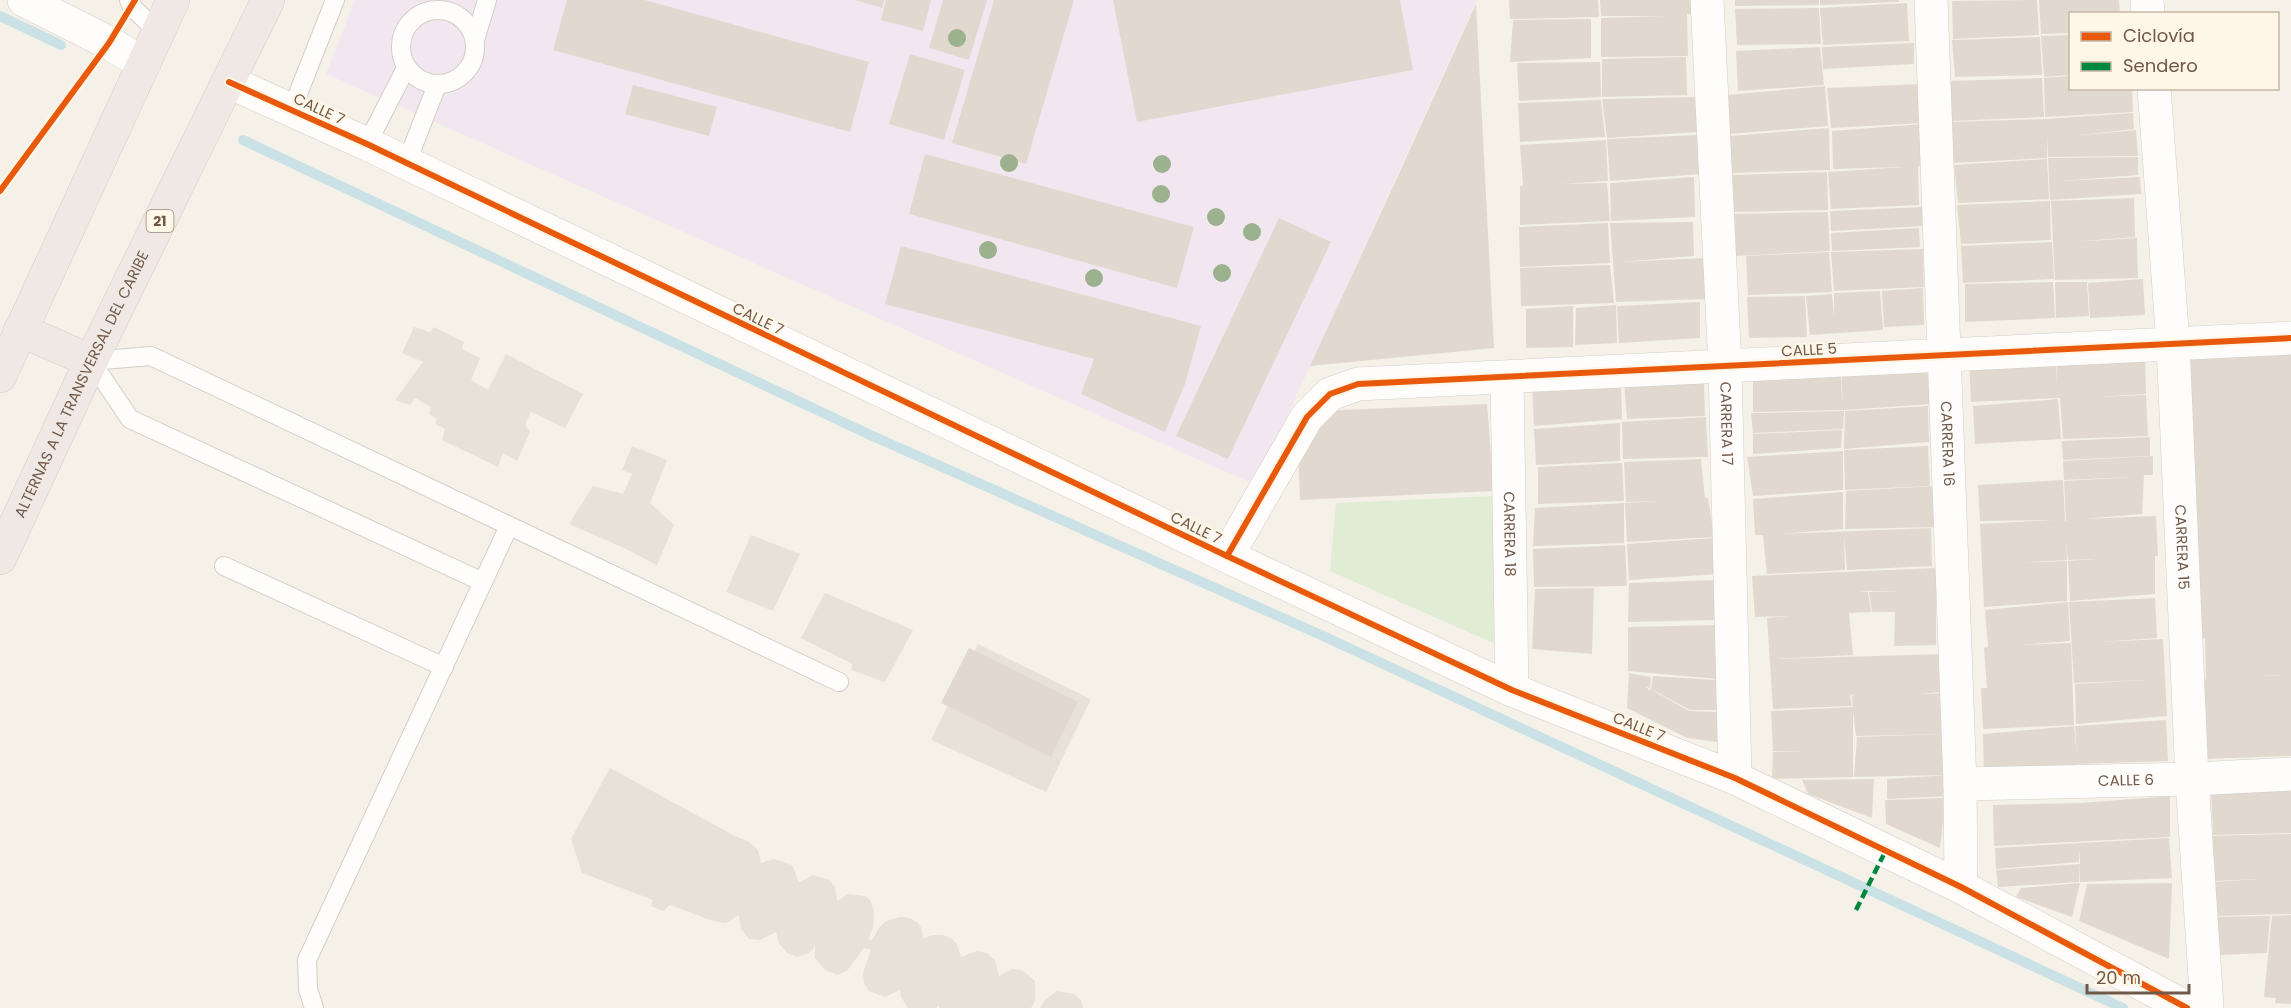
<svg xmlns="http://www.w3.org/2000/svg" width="2291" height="1008" viewBox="0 0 2291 1008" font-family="Poppins,sans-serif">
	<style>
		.industrial { fill: #e7e1d9 }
		.education { fill: #f2e7f0 }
		.green { fill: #e0ecd3 }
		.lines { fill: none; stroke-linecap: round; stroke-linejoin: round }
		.stream { stroke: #cae2e5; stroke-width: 10 }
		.building { fill: #e1d9d0 }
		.lane-casing { stroke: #d4cec6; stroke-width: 20 }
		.street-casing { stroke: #d4cec6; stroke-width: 34 }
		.secondary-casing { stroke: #d4cdc4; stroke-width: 34 }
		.highway-casing { stroke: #d4ccc5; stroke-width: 34 }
		.lane { stroke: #fefdfc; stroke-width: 18 }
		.street { stroke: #fefdfc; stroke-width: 33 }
		.secondary { stroke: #fefdfc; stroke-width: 33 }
		.highway { stroke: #f0e8e4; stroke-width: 33 }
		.quiet { stroke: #00873e; stroke-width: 4.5; stroke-dasharray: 9 4.5; stroke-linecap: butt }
		.cycleway-casing { stroke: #fef6e7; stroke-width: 10 }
		.cycleway { stroke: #e8590c; stroke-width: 6 }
		.tree { fill: #9cb18e }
		.labels { text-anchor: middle; stroke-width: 4.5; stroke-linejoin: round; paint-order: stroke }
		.shield { fill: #fef6e7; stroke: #9b8878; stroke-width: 1.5 }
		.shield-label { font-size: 14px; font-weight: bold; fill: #715949 }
		.street-label { font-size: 15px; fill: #715949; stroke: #fef6e7 }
	</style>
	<rect width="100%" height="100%" fill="#f5f1e8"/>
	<g class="industrial">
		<path d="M414,327L430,332L434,327L464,342L462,349L480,358L471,380L488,390L506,354L583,394L565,428L531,412L525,425L530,432L517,461L503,453L498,467L442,440L445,429L435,424L437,419L429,414L431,407L415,398L410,405L395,400L423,362L402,353Z"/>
		<path d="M632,446L667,460L650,503L674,525L657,565L624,548L569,524L593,486L623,494L632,474L622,470Z"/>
		<path d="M751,535L800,554L773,611L726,592Z"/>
		<path d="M825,593L913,630L885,682L851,670L853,664L801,638Z"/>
		<path d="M978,644L1091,699L1046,792L931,740Z"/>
		<path d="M610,768L735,836L749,842L758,850L761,863L774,859L792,865L799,882L813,875L829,880L835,887L837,901L848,894L865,896L870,900L874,911L873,928L868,939L872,940L879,928L886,921L900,917L910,918L918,923L922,929L923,939L932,935H943L951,938L957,944L961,957L977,951L987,953L995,960L999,976L1012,969L1022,970L1035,981V1001L1031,1008H939V1005L935,1008H908L901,997L900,990L885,997L869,991L864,983L863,973L871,950L864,948L847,971L837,975L825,970L815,958V946L809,953L797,957L787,953L779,943L776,932L760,940L749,939L741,929L739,915L726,923L713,921L670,905L663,911L651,906L653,900L582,873L571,839Z"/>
		<path d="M1057,991L1074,994L1082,1001L1083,1008H1040L1044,1001Z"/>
	</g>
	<path class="education" d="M355,0H1477L1256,485L326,74Z"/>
	<path class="green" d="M1495,496L1500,646L1330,571L1336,503Z"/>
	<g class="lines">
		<g class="stream">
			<path d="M0,16L61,45"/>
			<path d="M243,140L868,434L1321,635L2123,1008"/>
		</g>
	</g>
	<g class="building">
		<path d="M567,0H645L869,62L850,132L553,50Z"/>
		<path d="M855,0H884L882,8Z"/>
		<path d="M886,0H931L923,31L881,20Z"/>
		<path d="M943,0H987L969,60L929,48Z"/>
		<path d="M994,0H1074L1026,164L952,143Z"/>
		<path d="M1113,0H1400L1413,70L1137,122Z"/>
		<path d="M1509,0H1598L1599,17L1510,19Z"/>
		<path d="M1600,0H1697L1698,14H1687L1688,56L1601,57V18L1666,16H1601Z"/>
		<path d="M1735,0H1819V5L1735,6Z"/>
		<path d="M1820,0H1899V2L1820,5Z"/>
		<path d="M2037,0L2039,35L1953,39L1952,1Z"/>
		<path d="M2039,0H2119L2120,14H2070V33L2041,34Z"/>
		<path d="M1907,3L1909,41L1823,45L1820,8Z"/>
		<path d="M1476,4L1494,348L1310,366L1402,167Z"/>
		<path d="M1819,8L1821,44L1737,45L1735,9Z"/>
		<path d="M1591,19V58L1510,62L1513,20Z"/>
		<path d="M2070,35V75L2044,77L2041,36Z"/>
		<path d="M2040,37L2042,75L1955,77L1952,40Z"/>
		<path d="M1914,43V64L1823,69L1822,47Z"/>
		<path d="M1820,47L1824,85L1738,91L1736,51Z"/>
		<path d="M910,54L965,70L944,140L889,124Z"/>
		<path d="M1686,57L1687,95L1602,97V59Z"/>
		<path d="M1600,62L1601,97L1519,101L1517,63Z"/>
		<path d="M2070,76V88H2132L2133,112L2045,117L2044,78Z"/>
		<path d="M2042,78L2044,117L1952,121L1950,81Z"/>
		<path d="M1920,84L1923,123L1831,128L1827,88Z"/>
		<path d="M633,85L717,107L709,136L625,114Z"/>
		<path d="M1825,86L1828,126L1730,134L1727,95Z"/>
		<path d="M1695,97L1698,132L1607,138L1602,99Z"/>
		<path d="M1601,100L1605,137L1520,142L1518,103Z"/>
		<path d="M2133,113L2134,129L2073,136L2136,130L2138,156L2048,157L2047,137V158L1953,163L1950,122L2045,119Z"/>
		<path d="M1923,124V166H1918L1919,205L1831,209L1828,172L1904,167L1833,169L1832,131Z"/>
		<path d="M1829,128L1830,170L1731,173L1729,136Z"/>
		<path d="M1698,135L1701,174L1610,181L1607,139Z"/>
		<path d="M1606,140L1608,181L1562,184L1607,183L1610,221L1520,225V186H1523L1520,145Z"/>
		<path d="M925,154L1194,227L1177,288L909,214Z"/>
		<path d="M2138,157V175L2059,181L2140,177L2141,194L2050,200L2048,158Z"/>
		<path d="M2047,159L2049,199L1958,203L1954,165Z"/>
		<path d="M1827,172L1828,210L1734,212L1731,175Z"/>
		<path d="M1694,177L1695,217L1611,221L1610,183Z"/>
		<path d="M2134,198L2135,237L2072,242L2137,238L2138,278L2055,280L2051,201Z"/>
		<path d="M2050,201L2051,240L1961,244L1957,205Z"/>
		<path d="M1924,207V226L1831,231L1830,211Z"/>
		<path d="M1828,212L1830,251L1736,256L1733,214Z"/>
		<path d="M1279,218L1331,242L1228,459L1176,436Z"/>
		<path d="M1693,222L1694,256L1619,262L1705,258L1707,299L1616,302L1610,223Z"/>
		<path d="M1608,223L1610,263L1520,267L1519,227Z"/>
		<path d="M1919,228L1920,247L1832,251L1831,233Z"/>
		<path d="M2052,242L2054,279L1963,283L1961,246Z"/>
		<path d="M901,246L1201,326L1185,384L1165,432L1081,394L1094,359L885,304Z"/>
		<path d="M1923,249L1924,287L1834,291L1831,252Z"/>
		<path d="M1829,252L1832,292L1748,295L1746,256Z"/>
		<path d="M1610,265L1614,303L1521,306L1520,268Z"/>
		<path d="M2143,279L2145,315L2090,318L2088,283Z"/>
		<path d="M2053,282L2055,318L1965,322V284Z"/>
		<path d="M2055,282H2087L2089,316L2056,318Z"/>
		<path d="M1923,288L1924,325L1884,327L1882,291Z"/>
		<path d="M1880,291L1883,330L1810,335L1806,296L1832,294L1834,317V293Z"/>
		<path d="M1805,296L1807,337L1749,338L1747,297Z"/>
		<path d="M1700,302V338L1619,343L1617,306Z"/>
		<path d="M1616,305L1617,343L1575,345L1576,308Z"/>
		<path d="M1573,306V347L1526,348V309Z"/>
		<path d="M2291,347V675L2260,676L2291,675V756L2205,759L2201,680L2206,679L2205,638L2202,639L2190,432H2194L2189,356Z"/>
		<path d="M2145,354L2146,394L2093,397L2146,395L2148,436L2063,439L2060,398L1971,402L1969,361L2056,359L2057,384V359Z"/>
		<path d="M1932,366L1934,404L1844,410L1753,412V374L1840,370L1843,406L1841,370Z"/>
		<path d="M1621,380L1622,419L1534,426L1532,385Z"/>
		<path d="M1704,380L1705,416L1627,419L1624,381Z"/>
		<path d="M2058,399L2061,439L1975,444L1973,406Z"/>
		<path d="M1487,404L1494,491L1300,500L1298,451L1319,411Z"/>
		<path d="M1928,406L1929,442L1844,449L1845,411Z"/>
		<path d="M1844,411L1843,429L1753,433L1751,413Z"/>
		<path d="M1706,417L1708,457L1623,459L1622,422Z"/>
		<path d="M1620,423V461L1536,465L1534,429Z"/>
		<path d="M1842,430L1841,448L1753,454V434Z"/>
		<path d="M2150,437V456L2063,460L2062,441Z"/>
		<path d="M1928,446L1930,486L1845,490L1844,450Z"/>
		<path d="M1843,451V490L1753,496L1747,457Z"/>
		<path d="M2153,456V475H2144L2142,514L2082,519L2156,516L2158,556H2155V594L2070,601L2068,561L2098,559L2068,560L2066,539L2067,560L2016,563L2067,561V601L1984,607L1980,524L2055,520L1980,521L1978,485L2063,480L2065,521H2066L2064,481L2134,477L2064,480L2063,461Z"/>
		<path d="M1701,459L1705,498H1708L1714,537L1627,542L1625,503L1657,501L1626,502L1624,462Z"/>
		<path d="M1622,463L1624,501L1538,504V467Z"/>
		<path d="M1937,486L1939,527L1845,529L1846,491Z"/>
		<path d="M1843,492V529L1778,534L1931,528L1932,566L1847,570L1844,534L1845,570L1767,574L1763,535H1755L1753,499Z"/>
		<path d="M1624,503V543L1533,546L1535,508Z"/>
		<path d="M1714,538L1718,574L1629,580L1627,544Z"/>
		<path d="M1625,545L1627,586L1534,587L1533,549Z"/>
		<path d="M1936,568V645L1894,646L1895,612H1872L1869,592L1900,591H1860L1868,592L1871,612L1849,613L1853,655L1775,659L1941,654V692L1919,694L1945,693L1947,775L1854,777L1857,737L1942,734L1856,736L1853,711V777L1772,779L1773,752L1805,751H1773L1771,711L1853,707L1852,696L1854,694L1850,695L1852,706L1773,709L1767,618L1790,616L1755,617L1752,576Z"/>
		<path d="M1714,580V620L1628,622L1629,583Z"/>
		<path d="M1594,588L1592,654L1532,649L1535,589Z"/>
		<path d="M2155,598L2157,638L2100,642L2163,639L2167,716L2076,724L2075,684L2146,680L2074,683L2069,602Z"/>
		<path d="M2068,602L2070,641L2020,645L2071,643L2074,725L1983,729L1981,688H1987L1984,648L1988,647L1985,610Z"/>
		<path d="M1718,625L1717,679L1628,671V627Z"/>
		<path d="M969,648L1078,702L1051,757L941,703Z"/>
		<path d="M1629,673L1651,677L1650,688L1646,687L1650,691V689L1689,711L1717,712V742L1687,738L1627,708Z"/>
		<path d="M1653,676L1716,680L1717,710H1690L1651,689Z"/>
		<path d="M2166,720L2168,761L2078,764L1984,777L1983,734L2074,726L2077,755L2075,726Z"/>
		<path d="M1949,775L1950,796L1887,799V779Z"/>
		<path d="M1874,779L1872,818L1808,794L1802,780Z"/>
		<path d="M2291,787V833L2213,835L2211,790Z"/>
		<path d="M2170,796V837L1994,846L1993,805L2081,803Z"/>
		<path d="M1946,798L1940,848L1886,824L1885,800Z"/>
		<path d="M2291,834V914L2215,916L2213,882L2260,879L2213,881L2205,836Z"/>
		<path d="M2169,838L2172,878L2080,882V849L2079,862L1996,869L1995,848Z"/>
		<path d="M2080,864L2079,882L1998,887L1996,870Z"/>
		<path d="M2080,883L2072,917L2016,897L2021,888Z"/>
		<path d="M2172,883L2169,959L2079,921L2087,884Z"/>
		<path d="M2291,915V1004L2275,1003L2276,998L2264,997L2272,916Z"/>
		<path d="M2270,916L2267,953L2217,955L2214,917Z"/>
	</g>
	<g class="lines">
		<defs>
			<g id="lane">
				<path d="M129,0L132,7L158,32"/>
				<circle cx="438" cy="47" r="37"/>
				<path d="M475,40L487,0"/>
				<path d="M292,109L335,0"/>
				<path d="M367,144L406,68"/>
				<path d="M406,164L437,85"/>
				<path d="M224,566L444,667"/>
				<path d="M483,582L130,419L91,361L151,356L839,682"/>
				<path d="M314,1008L308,989L307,960L509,526"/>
			</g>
			<g id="street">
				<path d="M24,0L109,43L144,64"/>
				<path id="s1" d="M1707,0L1725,367L1735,778"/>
				<path id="s2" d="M1931,0L1960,784L1961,887"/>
				<path d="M2147,0L2148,14"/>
				<path id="s3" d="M2154,88L2173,343L2192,779L2207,1008"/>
				<path id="s4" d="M1507,378L1512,690"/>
				<path d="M1227,556L1307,417L1330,394L1358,384L2291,338"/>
				<path id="s5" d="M1960,784L2192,779L2291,774"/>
			</g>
			<path id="secondary" d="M229,82L367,144L1227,556L1512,690L1735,778L1961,887L2187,1008"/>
			<g id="highway">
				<path d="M20,330L91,361"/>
				<path d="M0,376L173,0"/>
				<path id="s6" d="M0,558L91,361L268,0"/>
			</g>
		</defs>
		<use href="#lane" class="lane-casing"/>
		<use href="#street" class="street-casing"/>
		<use href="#secondary" class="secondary-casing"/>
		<use href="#highway" class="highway-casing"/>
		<use href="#lane" class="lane"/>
		<use href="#street" class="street"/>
		<use href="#secondary" class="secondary"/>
		<use href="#highway" class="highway"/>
		<path class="quiet" d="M1856,910L1886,850"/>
		<defs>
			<g id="cycleway">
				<path d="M229,82L367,144L1227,556L1512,690L1735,778L1961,887L2187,1008"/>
				<path d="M0,191L109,43L135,0"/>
				<path d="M1227,556L1307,417L1330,394L1358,384L2291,338"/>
			</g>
		</defs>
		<use href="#cycleway" class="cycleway-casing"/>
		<use href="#cycleway" class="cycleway"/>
	</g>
	<g class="tree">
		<circle cx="957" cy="38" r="9"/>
		<circle cx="1009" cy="163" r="9"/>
		<circle cx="1162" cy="164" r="9"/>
		<circle cx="1161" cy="194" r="9"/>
		<circle cx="1216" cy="217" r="9"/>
		<circle cx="1252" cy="232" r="9"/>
		<circle cx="988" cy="250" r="9"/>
		<circle cx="1222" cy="273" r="9"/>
		<circle cx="1094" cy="278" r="9"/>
	</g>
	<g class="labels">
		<rect class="shield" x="146.5" y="210" width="27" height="22" rx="4.5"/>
		<g class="shield-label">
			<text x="160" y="226">21</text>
		</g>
		<g class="street-label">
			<text transform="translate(319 109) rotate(25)" y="5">CALLE 7</text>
			<text transform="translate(758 319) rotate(26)" y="5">CALLE 7</text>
			<text transform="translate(1809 350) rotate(-3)" y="5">CALLE 5</text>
			<text dy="5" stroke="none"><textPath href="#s6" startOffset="192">ALTERNAS A LA TRANSVERSAL DEL CARIBE</textPath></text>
			<text dy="5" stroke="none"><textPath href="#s1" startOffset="424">CARRERA 17</textPath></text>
			<text dy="5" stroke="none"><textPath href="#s2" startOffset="444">CARRERA 16</textPath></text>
			<text transform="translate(1196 528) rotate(26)" y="5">CALLE 7</text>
			<text dy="5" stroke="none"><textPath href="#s4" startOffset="156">CARRERA 18</textPath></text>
			<text dy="5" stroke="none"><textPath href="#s3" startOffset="460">CARRERA 15</textPath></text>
			<text transform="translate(1639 727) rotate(22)" y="5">CALLE 7</text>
			<text dy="5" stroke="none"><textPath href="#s5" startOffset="166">CALLE 6</textPath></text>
		</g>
	</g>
	<rect x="2069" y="12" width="210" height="78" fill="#fef6e7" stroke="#c6b7a8" stroke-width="1.5"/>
	<rect x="2081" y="32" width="30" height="9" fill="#e8590c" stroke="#c6b7a8" stroke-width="1.5"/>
	<text x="2123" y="42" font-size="18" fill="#715949">Ciclovía</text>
	<rect x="2081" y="62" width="30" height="9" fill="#00873e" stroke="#c6b7a8" stroke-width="1.5"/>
	<text x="2123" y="72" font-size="18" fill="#715949">Sendero</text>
	<path d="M2087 984v9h102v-9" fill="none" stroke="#715949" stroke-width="3"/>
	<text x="2096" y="984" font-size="18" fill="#715949" stroke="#fef6e7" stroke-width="4.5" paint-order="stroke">20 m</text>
</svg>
